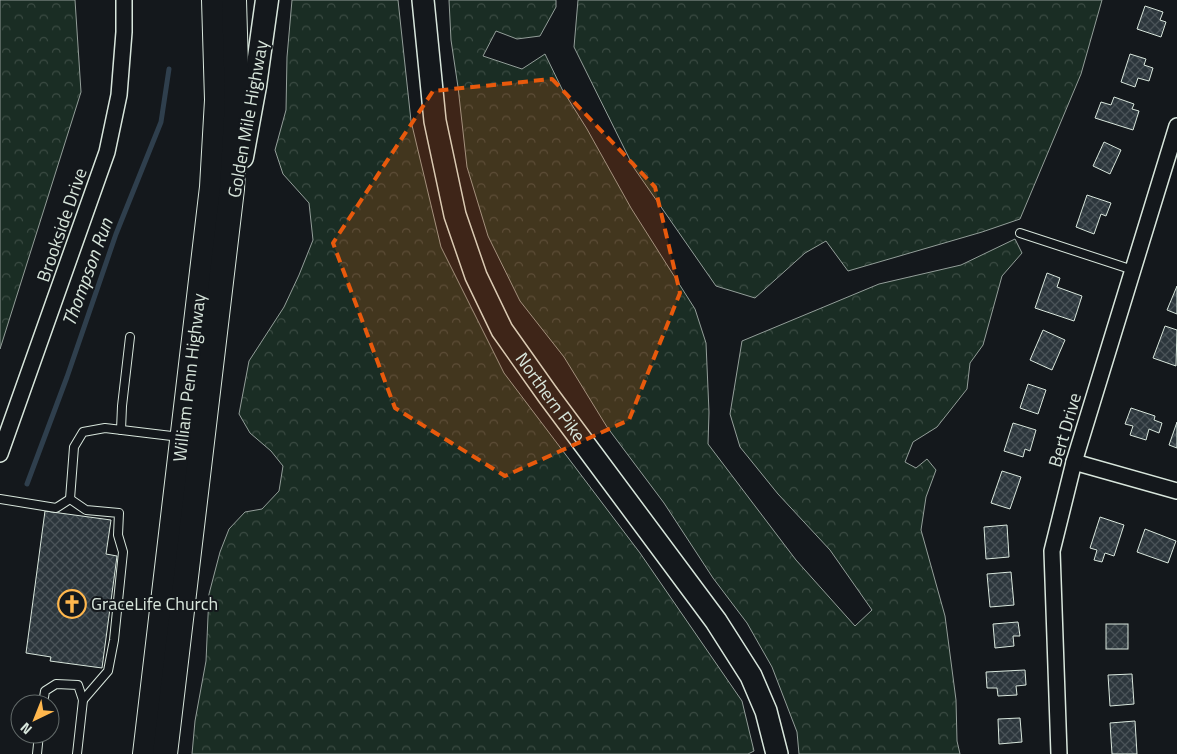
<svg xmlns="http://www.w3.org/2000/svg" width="1177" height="754" viewBox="0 0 1177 754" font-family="'Titillium Web',sans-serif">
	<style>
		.forest { fill: url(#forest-crowns); stroke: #939e99 }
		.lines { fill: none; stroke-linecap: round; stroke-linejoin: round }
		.stream { stroke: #2f3f4d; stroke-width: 5 }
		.building { fill: url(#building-cross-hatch); stroke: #d8e6dc }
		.service-casing { stroke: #d8e6dc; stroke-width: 10 }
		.minor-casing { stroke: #d8e6dc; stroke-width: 18 }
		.secondary-casing { stroke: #d8e6dc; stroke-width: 24 }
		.primary-casing { stroke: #d8e6dc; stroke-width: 25 }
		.trunk-casing { stroke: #d8e6dc; stroke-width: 26 }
		.service { stroke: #14181c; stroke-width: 8 }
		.minor { stroke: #14181c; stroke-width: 15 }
		.secondary { stroke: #14181c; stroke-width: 21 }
		.primary { stroke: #14181c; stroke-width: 22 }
		.trunk { stroke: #14181c; stroke-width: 24 }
		.marked { fill: #e8590c; fill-opacity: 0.2; stroke: #e8590c; stroke-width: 4; stroke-dasharray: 10 6; stroke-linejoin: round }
		.labels { text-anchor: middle; stroke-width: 4; stroke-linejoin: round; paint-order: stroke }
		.street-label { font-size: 18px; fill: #d8e6dc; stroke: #14181c }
		.poi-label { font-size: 18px; fill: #d8e6dc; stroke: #14181c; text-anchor: start }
		.water-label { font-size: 19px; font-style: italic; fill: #d8e6dc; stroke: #14181c }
	</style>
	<defs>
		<pattern id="forest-crowns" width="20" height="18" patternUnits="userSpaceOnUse" patternTransform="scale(1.25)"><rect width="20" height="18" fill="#1a2d24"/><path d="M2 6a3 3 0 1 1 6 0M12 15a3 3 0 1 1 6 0" fill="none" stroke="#3b4b43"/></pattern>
		<pattern id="building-cross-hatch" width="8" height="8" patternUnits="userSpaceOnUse" patternTransform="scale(1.25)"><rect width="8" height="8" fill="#2c363c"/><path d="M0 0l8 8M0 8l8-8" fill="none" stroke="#4a5358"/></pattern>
	</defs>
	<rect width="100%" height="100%" fill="#14181c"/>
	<g class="forest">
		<path d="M0,0H75L81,92L0,349Z"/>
		<path d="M292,0H398L411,121L441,247L504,373L640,553L742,701L754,751L748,754H192L195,721L206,661L209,594L220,552L229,529L245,512L262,509L279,491L283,466L271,451L250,433L239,414L249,361L284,307L299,275L313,240L309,203L283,174L275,150L286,110L287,57Z"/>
		<path d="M449,0H556V7L540,36L517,39L496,31L483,56L522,69L545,54L562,89L587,129L631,208L695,309L706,343L709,412L708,444L796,560L855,626L872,610L830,550L778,494L740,447L730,414L742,341L879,284L961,265L1015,239L1022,253L1002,276L983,345L970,363L967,389L937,427L913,442L905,462L916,468L927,459L936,470L926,497L921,530L945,616L956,700L957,741L960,754H799L797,732L772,667L747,623L713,578L664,503L607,427L564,357L520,301L488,236L467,167L458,87L451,40Z"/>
		<path d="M578,0H1102L1081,74L1020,219L982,232L848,271L826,241L805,253L755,298L716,286L634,168L574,47Z"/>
	</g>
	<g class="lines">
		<path class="stream" d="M27,484L67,377L116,234L161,122L169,69"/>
	</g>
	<g class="building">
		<path d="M1145,6L1163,12L1160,20L1166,22L1161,37L1137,29Z"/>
		<path d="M1130,54L1146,59L1144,65L1153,68L1149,81L1138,78L1135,87L1121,82Z"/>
		<path d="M1114,97L1134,104L1132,109L1139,111L1133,130L1095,118L1101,102L1111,105Z"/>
		<path d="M1104,142L1121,150L1110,174L1093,166Z"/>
		<path d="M1087,195L1111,203L1106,216L1101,214L1094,234L1076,227Z"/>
		<path d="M1047,273L1060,278L1057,287L1082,296L1074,321L1035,308Z"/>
		<path d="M1177,286V314L1167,310Z"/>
		<path d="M1165,326L1177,330L1176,366L1153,358Z"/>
		<path d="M1043,330L1065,340L1052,370L1030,360Z"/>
		<path d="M1028,384L1046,390L1038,414L1020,408Z"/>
		<path d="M1131,408L1155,416L1154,420L1162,423L1159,433L1149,429L1146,440L1130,435L1133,426L1125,424Z"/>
		<path d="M1177,422V448L1169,445Z"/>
		<path d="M1013,423L1036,430L1030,451L1025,449L1023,457L1004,451Z"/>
		<path d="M1002,471L1021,477L1010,509L991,503Z"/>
		<path d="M45,511L111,520L106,554L117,556L102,668L50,661L51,657L26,653Z"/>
		<path d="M1100,517L1124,525L1114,556L1105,553L1102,562L1094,560L1097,550L1090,548Z"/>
		<path d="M1007,525L1009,557L986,559L984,527Z"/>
		<path d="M1145,529L1176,541L1168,563L1137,552Z"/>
		<path d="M1011,572L1014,605L990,607L987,574Z"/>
		<path d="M1018,622L1020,636H1013L1014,646L995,648L993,624Z"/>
		<rect x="1106" y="624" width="22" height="25"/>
		<path d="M1025,670L1026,685L1016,686L1017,695L998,696L997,688H987L986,672Z"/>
		<path d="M1132,674L1134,704L1110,706L1108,675Z"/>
		<path d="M1020,718L1022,742L999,744L998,719Z"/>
		<path d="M1135,721L1137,754H1112L1110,723Z"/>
	</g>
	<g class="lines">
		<defs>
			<g id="service">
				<path d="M1020,233L1133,270"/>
				<path d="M121,430L122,406L130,337"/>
				<path d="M0,499L56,508L70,499"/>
				<path d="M70,499L86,510L119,513L118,535L123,552L114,640L108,671L83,700"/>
				<path d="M70,499L74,447L83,432L105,428L180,437"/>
				<path d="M43,704L45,691L56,684L78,685L83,700L77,754"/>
				<path d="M37,754L39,734"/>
			</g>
			<g id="minor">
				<path d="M0,454L107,152L119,95L124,32V0"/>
				<path d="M1074,462L1177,491"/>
				<path d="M1059,754L1052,551L1074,462L1177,126"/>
			</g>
			<g id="secondary">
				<path id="s1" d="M423,0L435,121L455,215L476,276L502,330L548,395L716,621L751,676L766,711L777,754"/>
			</g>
			<path id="primary" d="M242,157L255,86L267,0"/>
			<g id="trunk">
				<path id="s2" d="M145,754L212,187L217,100L214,0"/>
				<path d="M165,754L232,189L237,100L234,0"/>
			</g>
		</defs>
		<use href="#service" class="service-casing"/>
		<use href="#minor" class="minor-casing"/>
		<use href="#secondary" class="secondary-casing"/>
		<use href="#primary" class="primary-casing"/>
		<use href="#trunk" class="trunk-casing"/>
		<use href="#service" class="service"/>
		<use href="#minor" class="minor"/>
		<use href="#secondary" class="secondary"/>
		<use href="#primary" class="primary"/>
		<use href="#trunk" class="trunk"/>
	</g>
	<path class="marked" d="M552,79L655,187L680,293L629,420L505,476L395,408L333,243L433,91Z"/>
	<defs>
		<symbol id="church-ring" viewBox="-11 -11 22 22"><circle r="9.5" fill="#14181c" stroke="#ffb74d" stroke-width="1.5"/><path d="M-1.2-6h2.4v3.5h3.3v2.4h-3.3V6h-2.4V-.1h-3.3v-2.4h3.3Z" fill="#ffb74d"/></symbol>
	</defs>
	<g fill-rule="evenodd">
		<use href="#church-ring" x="56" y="588" width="32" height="32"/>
	</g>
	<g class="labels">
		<g class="street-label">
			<text transform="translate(248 119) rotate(-80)" y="6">Golden Mile Highway</text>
			<text transform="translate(62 225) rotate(-71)" y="6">Brookside Drive</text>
			<text dy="6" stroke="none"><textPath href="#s2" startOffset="379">William Penn Highway</textPath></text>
			<text dy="6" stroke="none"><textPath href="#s1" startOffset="425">Northern Pike</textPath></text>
			<text transform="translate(1065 430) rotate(-74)" y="6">Bert Drive</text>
		</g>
		<g class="poi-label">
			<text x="91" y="610">GraceLife Church</text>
		</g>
		<g class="water-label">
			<text transform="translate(87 272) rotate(-70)" y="7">Thompson Run</text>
		</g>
	</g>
	<g transform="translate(35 719) rotate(223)"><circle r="24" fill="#14181c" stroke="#626a69"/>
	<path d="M0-4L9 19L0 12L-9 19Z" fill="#ffb74d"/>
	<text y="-8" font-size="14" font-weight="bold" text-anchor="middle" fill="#d8e6dc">N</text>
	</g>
</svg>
